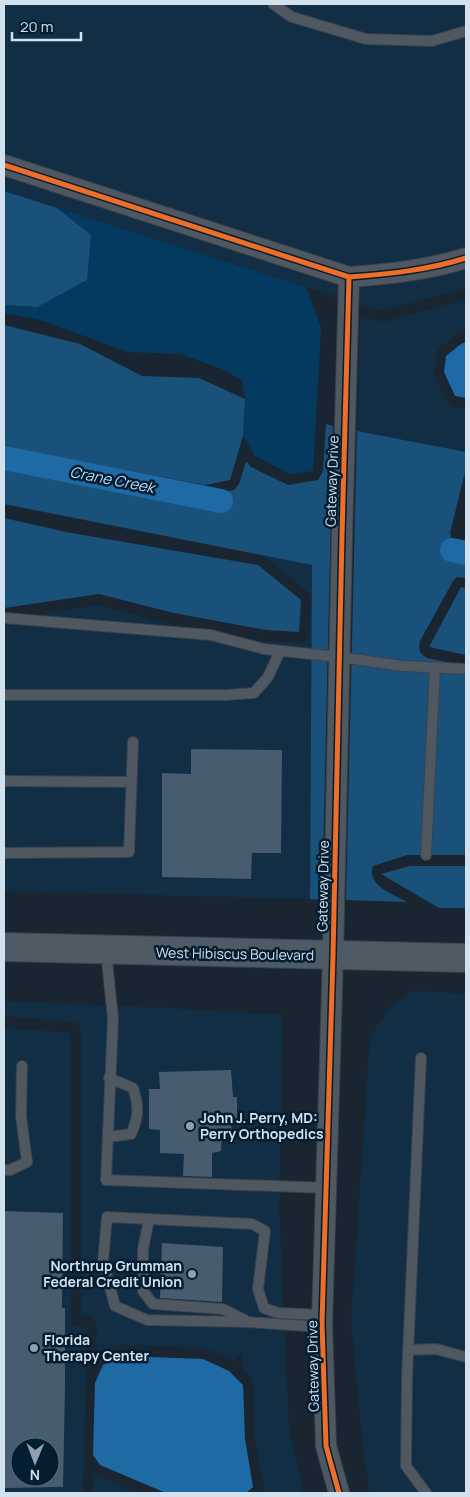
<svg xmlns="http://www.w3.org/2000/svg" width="470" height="1497" viewBox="0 0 470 1497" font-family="Manrope,sans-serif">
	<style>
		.built { fill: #112e45; fill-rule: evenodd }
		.green { fill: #043a5f }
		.forest { fill: #1a517b }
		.water { fill: #1d6aa4 }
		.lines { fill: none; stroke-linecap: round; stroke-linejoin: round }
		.canal { stroke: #1d6aa4; stroke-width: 24 }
		.building { fill: #475c6e; fill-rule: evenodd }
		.lane-casing { stroke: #38424b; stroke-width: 12 }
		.street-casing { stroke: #38424b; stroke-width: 22 }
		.secondary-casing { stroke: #38424b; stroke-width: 30 }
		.lane { stroke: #4f5760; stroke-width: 10 }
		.street { stroke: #4f5760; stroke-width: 20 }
		.secondary { stroke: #4f5b64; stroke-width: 28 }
		.cycleway-casing { stroke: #051d30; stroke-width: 8 }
		.cycleway { stroke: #ee6e29; stroke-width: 5 }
		.poi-dot { fill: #91a0ac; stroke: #051d30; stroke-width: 2 }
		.labels { text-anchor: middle; stroke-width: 5; stroke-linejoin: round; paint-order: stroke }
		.street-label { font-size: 14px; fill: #d2e1ee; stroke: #051d30 }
		.poi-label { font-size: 14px; font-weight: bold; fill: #d2e1ee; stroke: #051d30; text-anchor: start }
		.water-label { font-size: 15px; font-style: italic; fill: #b6dbfd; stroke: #051d30 }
	</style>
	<rect width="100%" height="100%" fill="#192631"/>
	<g class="built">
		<path d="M4,4H466V288L382,311L4,191Z"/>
		<path d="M466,299V330L459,332L438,349L434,374L448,404L453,407L466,409V452L357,431L360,316L384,322Z"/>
		<path d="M262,555L312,565L310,899L4,891V620L98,605L172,625L265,641L302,643L307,639L309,633L311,600L309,593Z"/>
		<path d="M413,991L466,994V1493H370L364,1457L351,1323L370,1037L392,1005Z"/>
		<path d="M4,1001L167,1008L283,1015L279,1209L289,1427L303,1493H262L264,1489L255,1438L253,1384L250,1376L243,1370L242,1352L235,1361L204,1348L123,1345L96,1356L97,1328L96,1322L91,1317L81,1315V1032L79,1026L74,1022L4,1016Z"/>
		<path d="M4,1028L71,1033V1325L87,1328L83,1493H4ZM20,1447H50V1477H20Z"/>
		<path d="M93,1473L110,1481L137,1493H93Z"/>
	</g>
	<path class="green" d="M57,208L306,287L321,328L313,471L290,474L255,456L243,436L245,399L242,380L222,369L180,354L128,352L40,320L4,313V305L37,307L91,235Z"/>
	<g class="forest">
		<path d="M4,191L57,208L91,235L87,280L37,307L4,305Z"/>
		<path d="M4,325L80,344L142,376L199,378L245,399L243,436L230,480L205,485L4,447Z"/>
		<path d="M326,424L333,426L322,900L310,899L312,565L4,504V459L204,496L234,490L239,484L246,461L251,467L288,485L318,480L323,471Z"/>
		<path d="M357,431L466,452V468L450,533L453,544L459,547L466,549V578L457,577L453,581L420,641C418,649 419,653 427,658L466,666V855H407L373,866C366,885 393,894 407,902L346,900Z"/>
		<path d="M4,518L66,532L258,565L301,600L299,632L266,630L174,613L99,594L4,608Z"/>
		<path d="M461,587L466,588V655L429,647Z"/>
		<path d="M410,866H466V908H439L381,874Z"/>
	</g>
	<g class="water">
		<path d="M466,342V398L455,396L444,372L446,356L461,344Z"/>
		<path d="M123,1356L203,1359L229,1371L243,1385L245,1439L253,1487L246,1493H166L100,1465L93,1455L95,1383L103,1365Z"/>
	</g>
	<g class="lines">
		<g class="canal">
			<path d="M4,458L221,501"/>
			<path d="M452,550L466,553"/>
		</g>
	</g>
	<g class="building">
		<path d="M191,749L282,750L281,853H252L251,879L162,877V773L191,774Z"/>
		<path d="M231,1070L233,1097H237V1123H231L232,1133L222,1134L221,1151L212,1153V1177L183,1176L184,1154L160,1153V1130L149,1129V1089H160L159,1072Z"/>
		<path d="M4,1211L63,1213L62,1308H65V1387L63,1487L4,1488ZM20,1447H50V1477H20Z"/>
		<path d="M162,1243L223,1247L222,1302L160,1298Z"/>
	</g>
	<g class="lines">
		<defs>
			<g id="lane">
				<path d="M273,4L292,17L366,39L432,41L466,31"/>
				<path d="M4,618L211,635L264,649L339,657L403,666L466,669"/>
				<path d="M4,695H226L254,693L268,677L280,651"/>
				<path d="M4,781L131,782"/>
				<path d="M4,853L129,852L133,742"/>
				<path d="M426,855L435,667"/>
				<path d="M106,951L113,1019L106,1180L327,1188"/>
				<path d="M421,1058L407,1377L406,1466L426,1493"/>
				<path d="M108,1137L131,1134C139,1117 139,1106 133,1088L109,1078"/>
				<path d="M4,1170H10L27,1162L21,1116L22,1066"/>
				<path d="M149,1219L143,1249V1291L153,1304L223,1309L245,1320"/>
				<path d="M322,1327L248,1322L147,1320L115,1306L103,1262L107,1217L252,1224L265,1231L258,1289L264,1308L278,1313L323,1315"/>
				<path d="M408,1350L436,1349L466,1357"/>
			</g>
			<g id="street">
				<path d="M4,165L349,277C389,274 428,270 466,258"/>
				<path d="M339,1493L326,1446L322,1323L333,956L342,536L349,277"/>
			</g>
			<path id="secondary" d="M4,947L466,958"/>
		</defs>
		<use href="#lane" class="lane-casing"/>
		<use href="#street" class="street-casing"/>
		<use href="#secondary" class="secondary-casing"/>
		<use href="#lane" class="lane"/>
		<use href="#street" class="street"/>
		<use href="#secondary" class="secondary"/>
		<defs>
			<g id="cycleway">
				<path d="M4,165L349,277C389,274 428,270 466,258"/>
				<path d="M339,1493L326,1446L322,1323L333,956L342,536L349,277"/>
			</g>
		</defs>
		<use href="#cycleway" class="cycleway-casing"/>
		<use href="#cycleway" class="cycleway"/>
	</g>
	<g class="poi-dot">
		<circle cx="190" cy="1126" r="5"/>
		<circle cx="192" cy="1274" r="5"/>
		<circle cx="34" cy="1348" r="5"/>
	</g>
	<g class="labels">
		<g class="street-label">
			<text transform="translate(332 481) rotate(-88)" y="5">Gateway Drive</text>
			<text transform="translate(323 886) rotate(-89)" y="5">Gateway Drive</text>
			<text transform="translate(235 954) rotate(1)" y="5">West Hibiscus Boulevard</text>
			<text transform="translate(313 1366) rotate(-91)" y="5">Gateway Drive</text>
		</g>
		<g class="poi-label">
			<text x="200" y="1123">John J. Perry, MD:<tspan x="200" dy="16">Perry Orthopedics</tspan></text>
			<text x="182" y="1271" text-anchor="end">Northrup Grumman<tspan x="182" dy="16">Federal Credit Union</tspan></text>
			<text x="44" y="1345">Florida<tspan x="44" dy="16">Therapy Center</tspan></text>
		</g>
		<g class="water-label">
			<text transform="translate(112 480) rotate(11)" y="5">Crane Creek</text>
		</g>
	</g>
	<rect width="470" height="1497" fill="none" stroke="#d2e1ee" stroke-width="10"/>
	<g transform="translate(35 1462) rotate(181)"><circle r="24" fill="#051d30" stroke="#576b7c"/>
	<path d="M0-4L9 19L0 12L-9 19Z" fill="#91a0ac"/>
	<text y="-8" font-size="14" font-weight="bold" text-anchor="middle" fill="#d2e1ee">N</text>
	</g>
	<path d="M12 32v8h69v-8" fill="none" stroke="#d2e1ee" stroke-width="2.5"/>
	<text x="20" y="32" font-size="15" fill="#d2e1ee" stroke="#051d30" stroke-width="4" paint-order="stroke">20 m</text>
</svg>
